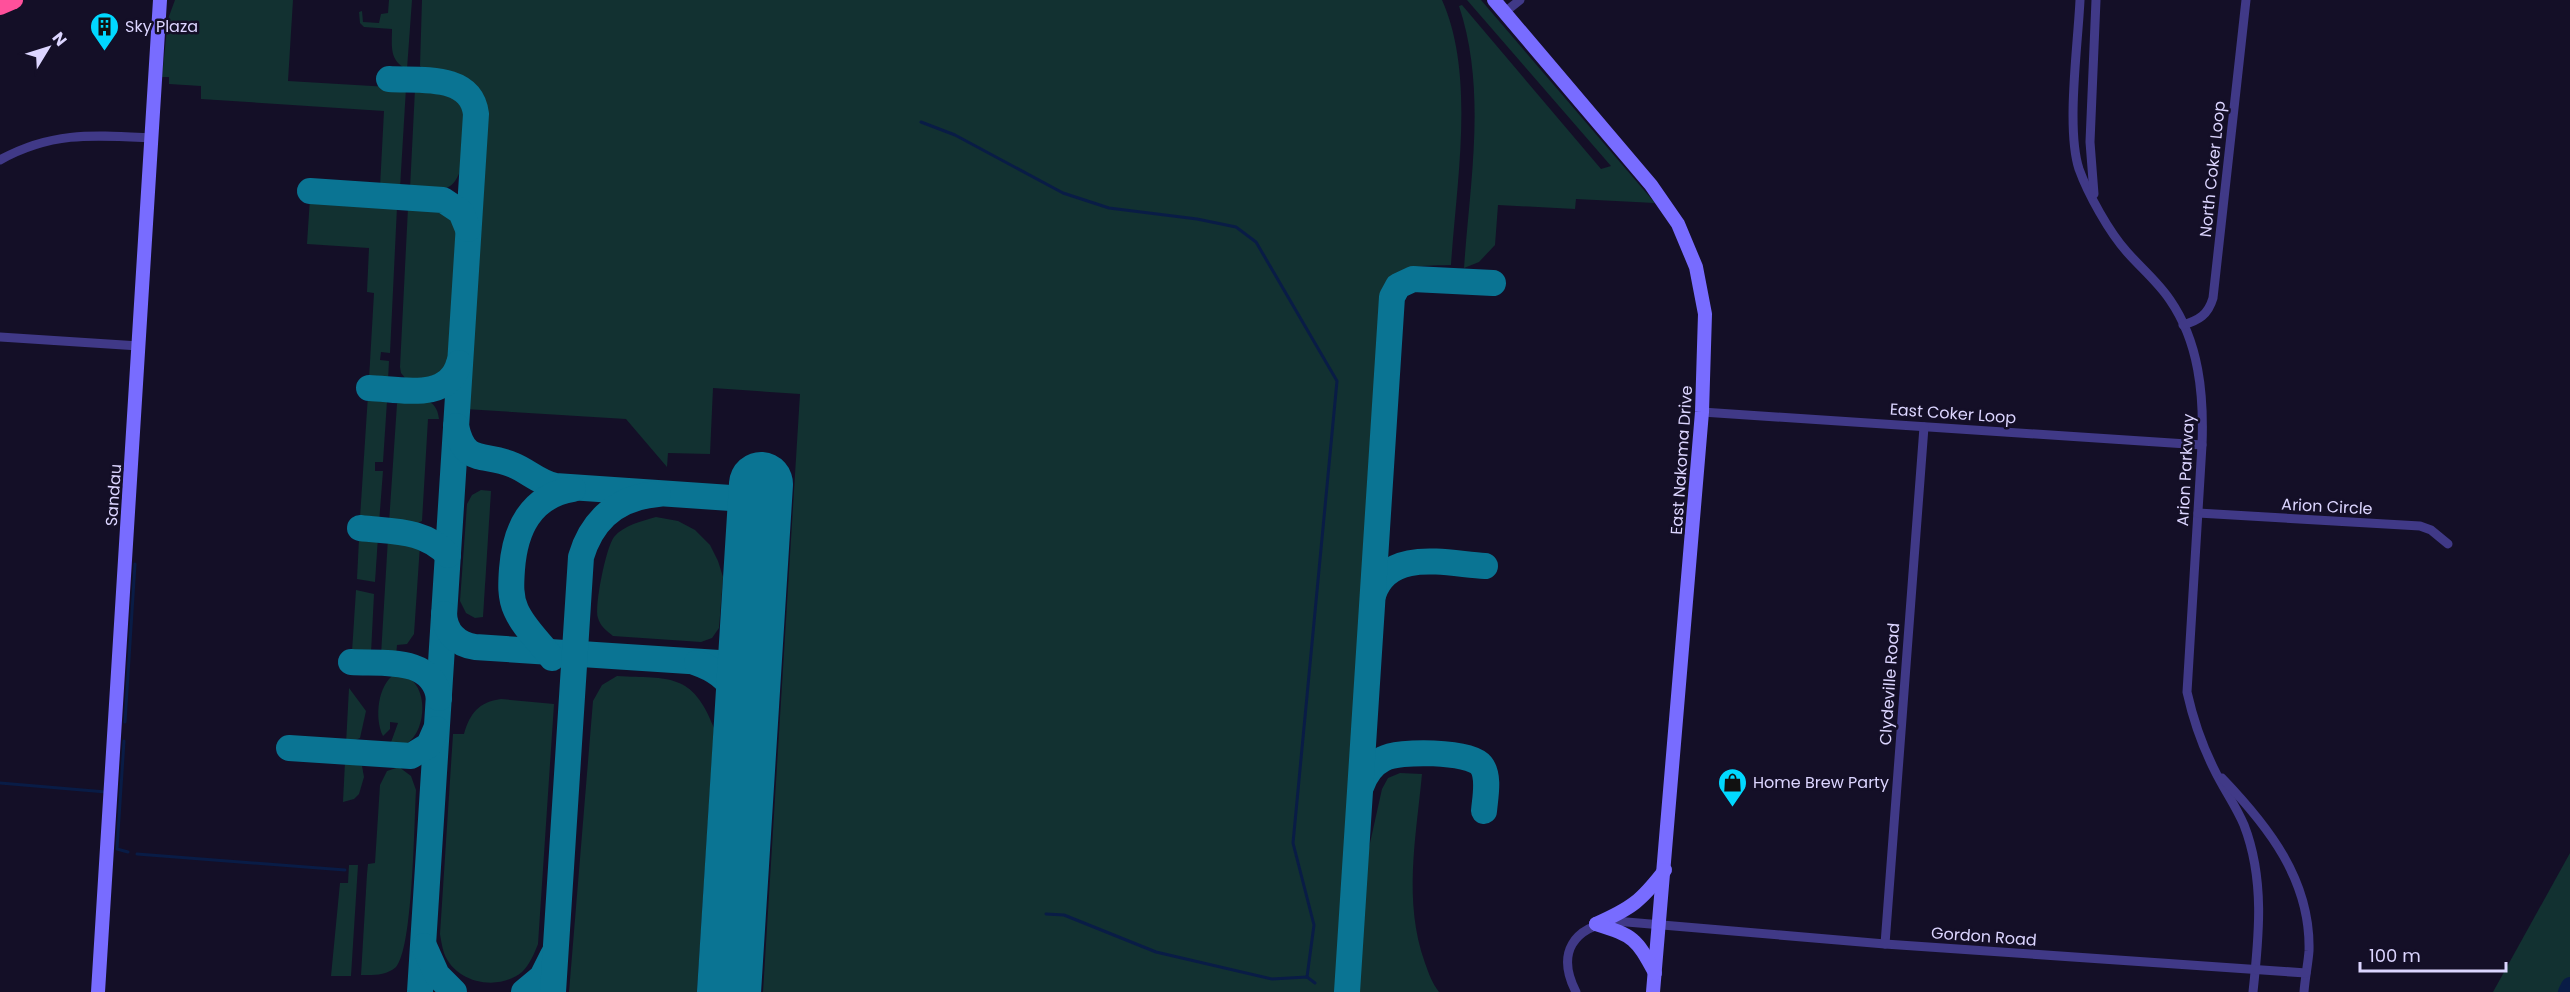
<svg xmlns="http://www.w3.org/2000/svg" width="2570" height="992" viewBox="0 0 2570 992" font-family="Poppins,sans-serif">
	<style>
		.green { fill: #123131 }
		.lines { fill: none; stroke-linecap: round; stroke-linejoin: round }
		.stream { stroke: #091c46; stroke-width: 3 }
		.river { stroke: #091c46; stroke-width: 18 }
		.taxiway { stroke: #0a7493; stroke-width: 26 }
		.runway { stroke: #0a7493; stroke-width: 64 }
		.street { stroke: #403987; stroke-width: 9 }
		.secondary { stroke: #786cff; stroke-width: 14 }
		.highway { stroke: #ff509b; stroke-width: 18 }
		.labels { text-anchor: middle; stroke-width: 5; stroke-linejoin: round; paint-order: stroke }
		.poi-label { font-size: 16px; fill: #dcd5ff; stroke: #140f27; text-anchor: start }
		.street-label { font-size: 16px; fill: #dcd5ff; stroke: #140f27 }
	</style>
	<rect width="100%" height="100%" fill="#140f27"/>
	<g class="green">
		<path d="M175,0H293L288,81L406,88L400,188L380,187L384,111L201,99V86L169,84V77H162L168,19Z"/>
		<path d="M389,0H412L407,69C389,61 392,46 392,29L364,27L360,23L359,12L362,11L363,22L379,23L381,14L388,13Z"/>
		<path d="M422,0H1442C1476,76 1456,184 1451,265C1416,266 1398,263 1380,297L1335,992H763L800,394L713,388L710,454L668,453L667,467L626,419L465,409L485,115C482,91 467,73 442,72C433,71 427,72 420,66Z"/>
		<path d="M1467,0H1481L1655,203L1576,199L1575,209L1498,205L1495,245L1479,262L1464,268C1470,181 1487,90 1459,6L1462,5L1601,169L1611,166Z"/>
		<path d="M415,89C428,90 447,87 457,95C472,107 468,176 450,186C439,193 423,190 410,189Z"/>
		<path d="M310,198L392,203L397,207L390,353L381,352L380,360L389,361L388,380L369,379L374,293L367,292L369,248L307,244Z"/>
		<path d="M412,204C432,207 454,205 459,229L451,358C445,379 427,385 406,379L401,373L400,367L408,208Z"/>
		<path d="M368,395L382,396L387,401L383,462H375V471H383L379,523L363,521L360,518Z"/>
		<path d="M401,397C419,398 437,397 439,419H428L422,521L413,525L389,523L397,404Z"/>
		<path d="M481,490L491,491L483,617L475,618L466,613L460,601L467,504L472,495Z"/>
		<path d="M656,517L678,521L695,530L710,545L718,561L723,577L719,628L712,638L701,642L613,636C607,631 600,626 598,618C594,607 606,547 614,537C624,525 642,521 656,517Z"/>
		<path d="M362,536L378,537L375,582L357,579L359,539Z"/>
		<path d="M388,538L414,540L420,545L414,634L407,644L397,645L396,657L381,655Z"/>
		<path d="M356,590L374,594L371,653L352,652Z"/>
		<path d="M395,674C438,675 426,757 390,745L398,723L390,722V729L383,736C374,718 378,684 395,674Z"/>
		<path d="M617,676C670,679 692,672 714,728L697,992H569L593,701L602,685Z"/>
		<path d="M349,688L366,711L360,738L346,744Z"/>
		<path d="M501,699L554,704L538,944C534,954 530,964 522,972C498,992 455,983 444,953C442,947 441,940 440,934L453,734H464C470,713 479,702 501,699Z"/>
		<path d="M345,762L362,766L364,777L359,794L354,799L343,802Z"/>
		<path d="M399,767L411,776L416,790C414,823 413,948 396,967C386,976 373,975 361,975L367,874L368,864L375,863L380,785L387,771Z"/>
		<path d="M1400,773L1422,774C1416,838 1403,901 1425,963C1429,974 1432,983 1439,992H1358L1366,861L1382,789L1388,778Z"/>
		<path d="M2570,853V992H2493Z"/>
		<path d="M349,865H358L351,976H331L340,883H348Z"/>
	</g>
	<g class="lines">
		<g class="stream">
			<path d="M921,122L955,135L1063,193L1109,208L1197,219L1236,227L1256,242L1337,381L1293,843L1314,925L1307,977"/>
			<path d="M125,722L135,564"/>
			<path d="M124,741L117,849L128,852"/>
			<path d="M0,783L106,792"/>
			<path d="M137,854L345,870"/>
			<path d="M1046,914L1064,915L1156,952L1272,979L1307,977L1315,983"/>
		</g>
		<path class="river" d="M2567,992L2570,986"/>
		<g class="taxiway">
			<path d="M389,79C419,81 471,73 476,114L420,992"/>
			<path d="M310,191L443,200L461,212L468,229"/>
			<path d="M369,388C400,389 449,402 459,363"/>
			<path d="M456,426C465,467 484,452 513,465C528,471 538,482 555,486L760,500"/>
			<path d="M360,528C392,532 424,529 448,555"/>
			<path d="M1373,595C1388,547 1447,564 1485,566"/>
			<path d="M444,614C445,632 456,644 475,647L750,665"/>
			<path d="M552,658C540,642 524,628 516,610C510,597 511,583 512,569C515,530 530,496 573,489"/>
			<path d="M351,662C383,664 433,656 439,698"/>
			<path d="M697,663C737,677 740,701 745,738"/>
			<path d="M289,748L411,756L429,745L436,729"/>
			<path d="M1361,787C1365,775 1371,765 1383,759C1398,750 1470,751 1481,765C1490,776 1485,798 1484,811"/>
			<path d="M424,946L437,975L454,992"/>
			<path d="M524,992L542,977L553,955"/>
			<path d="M553,992L581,557C592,519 619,497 658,494"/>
			<path d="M1347,992L1392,297L1398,286L1413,279L1493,283"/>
		</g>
		<path class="runway" d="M729,992L761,484"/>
		<g class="street">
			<path d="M2080,0C2078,44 2066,129 2079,169C2088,194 2109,232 2127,252C2141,268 2158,282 2170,300C2199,342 2204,394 2202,445L2187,692C2193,719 2201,743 2214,769C2223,788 2236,806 2244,825C2265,879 2259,936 2253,992"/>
			<path d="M1505,12L1520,0"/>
			<path d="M0,160C52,131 95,135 151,138"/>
			<path d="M2094,194L2090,142L2096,0"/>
			<path d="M2183,325C2199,320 2208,315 2213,298L2246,0"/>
			<path d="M0,337L139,346"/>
			<path d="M1702,412L2202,445"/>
			<path d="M2198,513L2420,526L2431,530L2448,544"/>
			<path d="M2222,778C2268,826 2311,880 2309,951C2308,964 2305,978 2304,992"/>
			<path d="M1885,944L1924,427"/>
			<path d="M1576,992C1556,953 1573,927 1615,921L1885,944L2306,973"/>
		</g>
		<g class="secondary">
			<path d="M1494,0L1651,185L1678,224L1696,267L1705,314L1702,412L1653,992"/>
			<path d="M1596,924C1632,908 1641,901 1665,870"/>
			<path d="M1596,924C1634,936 1636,938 1655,973"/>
			<path d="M98,992L160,0"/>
		</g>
		<path class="highway" d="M0,6L14,0"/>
	</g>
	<defs>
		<symbol id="building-pin" viewBox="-11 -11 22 30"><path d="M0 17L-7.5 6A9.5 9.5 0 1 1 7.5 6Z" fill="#01d8ff" stroke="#140f27"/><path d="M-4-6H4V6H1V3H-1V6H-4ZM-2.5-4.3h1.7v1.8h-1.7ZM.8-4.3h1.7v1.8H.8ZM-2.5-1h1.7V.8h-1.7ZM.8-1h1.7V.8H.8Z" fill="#111"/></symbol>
		<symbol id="shop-pin" viewBox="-11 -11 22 30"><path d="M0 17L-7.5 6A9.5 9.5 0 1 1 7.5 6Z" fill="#01d8ff" stroke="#140f27"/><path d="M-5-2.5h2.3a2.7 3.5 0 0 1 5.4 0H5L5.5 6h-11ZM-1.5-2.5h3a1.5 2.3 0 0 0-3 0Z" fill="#111"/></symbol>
	</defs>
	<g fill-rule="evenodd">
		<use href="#building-pin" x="88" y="10" width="33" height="45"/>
		<use href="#shop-pin" x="1716" y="766" width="33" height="45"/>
	</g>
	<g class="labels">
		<g class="poi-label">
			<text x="125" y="32">Sky Plaza</text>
			<text x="1753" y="788">Home Brew Party</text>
		</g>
		<g class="street-label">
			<text transform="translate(2212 169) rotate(-84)" y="6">North Coker Loop</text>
			<text transform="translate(1953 413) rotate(4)" y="6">East Coker Loop</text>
			<text transform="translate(1681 460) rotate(-86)" y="6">East Nakoma Drive</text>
			<text transform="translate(2185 470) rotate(-87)" y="6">Arion Parkway</text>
			<text transform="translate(113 495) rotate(-86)" y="6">Sandau</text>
			<text transform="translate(2327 506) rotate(3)" y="6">Arion Circle</text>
			<text transform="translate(1889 684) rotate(-86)" y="6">Clydeville Road</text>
			<text transform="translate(1984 936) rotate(4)" y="6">Gordon Road</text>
		</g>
	</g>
	<g transform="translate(48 48) rotate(52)" stroke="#140f27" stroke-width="4.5" paint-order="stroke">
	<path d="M0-4.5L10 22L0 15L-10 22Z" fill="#dcd5ff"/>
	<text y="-9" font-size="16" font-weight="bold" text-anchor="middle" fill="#dcd5ff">N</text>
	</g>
	<path d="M2360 962v9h146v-9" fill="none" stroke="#dcd5ff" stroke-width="3"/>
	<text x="2369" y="962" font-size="18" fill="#dcd5ff" stroke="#140f27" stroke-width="4.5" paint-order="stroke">100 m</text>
</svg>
